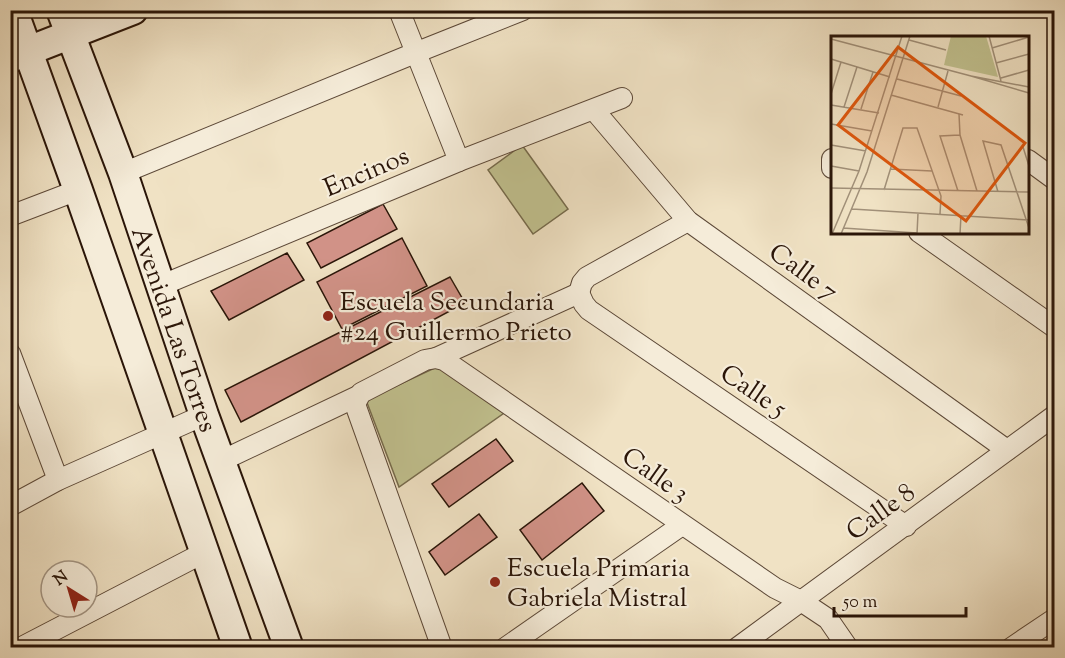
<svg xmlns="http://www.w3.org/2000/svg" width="1065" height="658" viewBox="0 0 1065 658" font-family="'Sorts Mill Goudy',serif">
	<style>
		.green { fill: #c1c18f; stroke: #766b4c; stroke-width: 1.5 }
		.building { fill: #d19287; stroke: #2a1508; stroke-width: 1.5 }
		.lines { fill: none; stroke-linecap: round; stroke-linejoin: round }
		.street-casing { stroke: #5c4837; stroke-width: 22 }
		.secondary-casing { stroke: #2a1508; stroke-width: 32 }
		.street { stroke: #f5ecd9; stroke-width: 20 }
		.secondary { stroke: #f5ecd9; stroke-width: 28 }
		.poi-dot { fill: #8f2418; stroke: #f5ecd9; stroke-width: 2 }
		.labels { text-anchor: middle; stroke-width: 4.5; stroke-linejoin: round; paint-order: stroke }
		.street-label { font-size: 26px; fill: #2a1508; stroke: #f5ecd9 }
		.poi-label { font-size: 26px; fill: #2a1508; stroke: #f5ecd9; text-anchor: start }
		.inset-road { fill: none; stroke: #a19079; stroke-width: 1.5 }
		.view { fill: #de560c; fill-opacity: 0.15; stroke: #de560c; stroke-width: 3 }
		.inset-edge { fill: none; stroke: #2a1508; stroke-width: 3 }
	</style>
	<rect width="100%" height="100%" fill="#f0e2c4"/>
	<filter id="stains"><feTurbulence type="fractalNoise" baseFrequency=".00333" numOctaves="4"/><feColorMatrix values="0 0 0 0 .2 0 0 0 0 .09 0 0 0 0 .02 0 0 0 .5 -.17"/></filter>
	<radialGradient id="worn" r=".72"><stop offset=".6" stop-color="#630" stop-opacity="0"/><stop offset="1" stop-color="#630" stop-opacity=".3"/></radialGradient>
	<g class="green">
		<path d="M522,145L568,209L533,234L488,170Z"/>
		<path d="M441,365L507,411L399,487L366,400Z"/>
	</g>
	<g class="building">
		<path d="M383,204L397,229L321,268L307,243Z"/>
		<path d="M402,238L427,286L342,329L317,282Z"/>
		<path d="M287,253L304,280L229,320L211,291Z"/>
		<path d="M450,277L465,303L241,422L225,390Z"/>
		<path d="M496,439L513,461L449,507L432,484Z"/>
		<path d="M582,483L604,511L542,560L520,530Z"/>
		<path d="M479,514L497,537L445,575L429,552Z"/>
	</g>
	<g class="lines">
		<defs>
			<g id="street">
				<path d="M399,10L459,161"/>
				<path d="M594,110L688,221L1007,450"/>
				<path d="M832,159V168"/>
				<path d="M1028,160L1054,179"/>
				<path d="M123,173L415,53L523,10"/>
				<path d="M10,216L78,190"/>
				<path d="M919,232L1054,327"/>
				<path d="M160,286L459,161L622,98"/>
				<path d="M579,293L584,304L589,310L906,526"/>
				<path d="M579,293L582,283L587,277L688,221"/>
				<path d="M10,353L58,480"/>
				<path d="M436,358L579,293"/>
				<path d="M221,461L358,396"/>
				<path d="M10,506L58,480L204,415"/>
				<path d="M20,648L203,553"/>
				<path d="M442,648L355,404L361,393L425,360L436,358L444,360L775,588L801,601L828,619L848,648"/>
				<path d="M505,648L682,525"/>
				<path d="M737,648L1054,416"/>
				<path d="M1011,648L1054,619"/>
			</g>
			<g id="secondary">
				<path d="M13,10L78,190L238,648"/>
				<path d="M61,10L123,173L204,415L289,648"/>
				<path d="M10,58L133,10"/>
			</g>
		</defs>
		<use href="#street" class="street-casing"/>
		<use href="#secondary" class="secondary-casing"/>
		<use href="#street" class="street"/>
		<use href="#secondary" class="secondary"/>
	</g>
	<g class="poi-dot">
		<circle cx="328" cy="316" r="6"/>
		<circle cx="495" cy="582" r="6"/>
	</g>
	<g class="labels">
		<g class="street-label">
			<text transform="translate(366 171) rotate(-23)" y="9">Encinos</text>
			<text transform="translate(804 271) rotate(36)" y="9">Calle 7</text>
			<text transform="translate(175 329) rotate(71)" y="9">Avenida Las Torres</text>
			<text transform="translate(754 390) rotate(34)" y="9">Calle 5</text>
			<text transform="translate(656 474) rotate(35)" y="9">Calle 3</text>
			<text transform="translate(880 511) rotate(-36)" y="9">Calle 8</text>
		</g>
		<g class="poi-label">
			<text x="340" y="310">Escuela Secundaria<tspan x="340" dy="30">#24 Guillermo Prieto</tspan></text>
			<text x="507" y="576">Escuela Primaria<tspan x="507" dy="30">Gabriela Mistral</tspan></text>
		</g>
	</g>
	<g transform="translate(831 36)">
		<rect width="198" height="198" fill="#f0e2c4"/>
		<path d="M120,0H155L167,41L113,29Z" fill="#c1c18f"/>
		<path class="inset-road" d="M158,0L170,45M0,3L140,40L198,51M78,4L115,14M161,12L198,1M0,23L59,41M165,27L198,18M140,40L198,57M170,42L198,34M66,43L130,60M0,58L10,26M60,59L132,79M0,69L48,77M13,71L26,31M107,71L117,35M30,73L42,36M128,78L129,99L146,155M0,88L41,95M0,109L35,115M192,111L198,130M0,130L28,135M59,133L101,135M0,152L198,156M53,154L72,92H86L110,160L109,178M127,155L109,100L129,99M167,156L152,105L170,109L198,192M21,173L198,184M12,192L86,197M1,198L28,135L71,0M10,198L36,136L79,0M86,198L87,177M129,198L130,179"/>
		<path class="view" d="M67,11L194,107L135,185L7,89Z"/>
		<rect width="198" height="198" class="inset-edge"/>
	</g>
	<rect width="1065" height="658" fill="none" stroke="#f0e2c4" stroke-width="36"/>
	<rect x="12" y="12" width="1041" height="634" fill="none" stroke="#2a1508" stroke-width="3"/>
	<rect x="18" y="18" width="1029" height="622" fill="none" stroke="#2a1508" stroke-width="1.5"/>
	<g transform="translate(69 589) rotate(323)"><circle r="28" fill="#f5ecd9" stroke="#a49685" stroke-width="1.5"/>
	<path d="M0-4.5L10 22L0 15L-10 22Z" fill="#8f2418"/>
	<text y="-9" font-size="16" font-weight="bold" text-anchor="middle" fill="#2a1508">N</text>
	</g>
	<path d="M834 607v9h132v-9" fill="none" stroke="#2a1508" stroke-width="3"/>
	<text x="843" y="607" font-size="18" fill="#2a1508" stroke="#f5ecd9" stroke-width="4.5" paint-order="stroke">50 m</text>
	<rect width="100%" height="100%" filter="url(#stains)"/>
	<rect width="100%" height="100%" fill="url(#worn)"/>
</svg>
